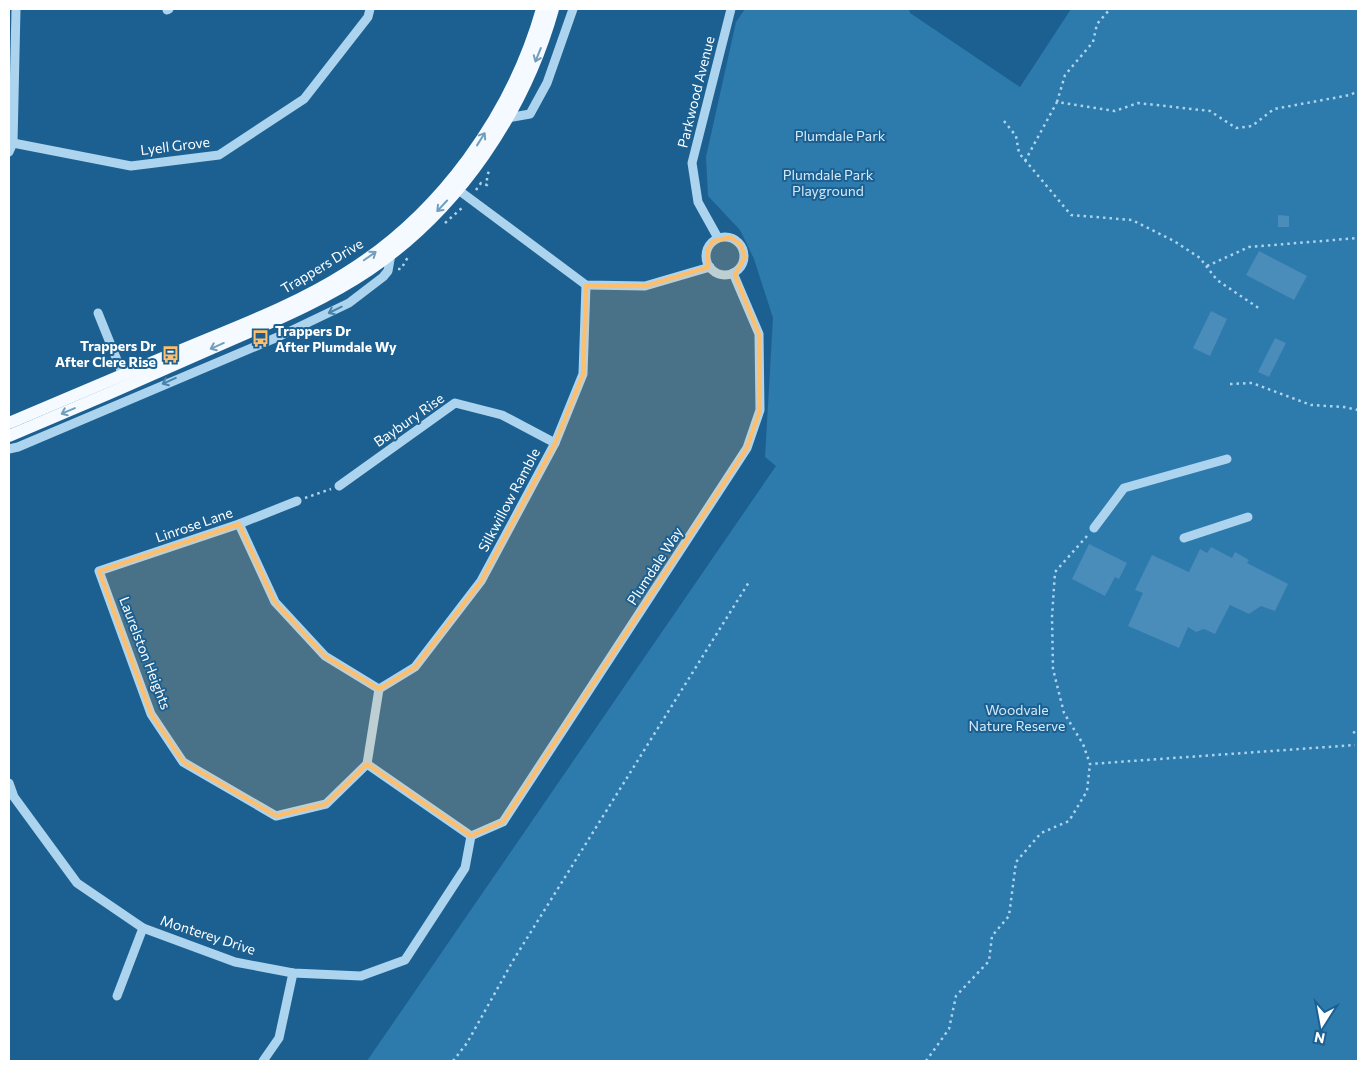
<svg xmlns="http://www.w3.org/2000/svg" width="1367" height="1070" viewBox="0 0 1367 1070" font-family="Commissioner,sans-serif">
	<style>
		.green { fill: #2d7aad }
		.building { fill: #4a8cba }
		.lines { fill: none; stroke-linecap: round; stroke-linejoin: round }
		.path { stroke: #add4ee; stroke-width: 2.5; stroke-dasharray: 2.5 4; stroke-linecap: butt }
		.minor { stroke: #add4ee; stroke-width: 9 }
		.major { stroke: #f4faff; stroke-width: 12 }
		.oneway { stroke: #729ebd }
		.oneway2 { stroke: #4883ad }
		.marked { fill: #febe6b; fill-opacity: 0.2; stroke: #febe6b; stroke-width: 4; stroke-linejoin: round }
		.labels { text-anchor: middle; stroke-width: 4; stroke-linejoin: round; paint-order: stroke }
		.street-label { font-size: 14px; fill: #fff; stroke: #1c6091 }
		.park-label { font-size: 14px; fill: #d3eafa; stroke: #1c6091 }
		.poi-label { font-size: 14px; font-weight: bold; fill: #fff; stroke: #1c6091; text-anchor: start }
	</style>
	<rect width="100%" height="100%" fill="#1c6091"/>
	<path class="green" d="M745,9H909L910,13L1020,87L1071,9H1358V1061H367L776,466L765,457L773,318L754,259L740,230L708,196L706,157L736,22Z"/>
	<g class="building">
		<path d="M1278,215L1289,216V227H1278Z"/>
		<path d="M1259,251L1307,276L1294,300L1246,275Z"/>
		<path d="M1211,311L1227,319L1210,356L1193,348Z"/>
		<path d="M1275,338L1286,343L1269,377L1258,372Z"/>
		<path d="M1089,544L1127,563L1119,579L1115,577L1105,596L1072,579Z"/>
		<path d="M1211,547L1232,558L1235,552L1249,560L1247,563L1288,584L1275,611L1261,606L1249,614L1230,605L1215,634L1204,629L1196,632L1188,627L1179,648L1128,626L1143,593L1135,590L1152,555L1189,572L1200,549L1207,553Z"/>
	</g>
	<g class="lines">
		<g class="path">
			<path d="M1057,102L1065,75L1093,42L1097,24L1110,9"/>
			<path d="M1004,121L1016,136L1019,153L1071,215L1132,220L1174,241L1200,258L1217,280L1260,309"/>
			<path d="M1025,161L1057,102L1115,111L1138,103L1210,111L1236,128L1252,126L1274,109L1350,95L1358,91"/>
			<path d="M476,190L481,183L487,185V176L490,169"/>
			<path d="M445,223L463,207"/>
			<path d="M1207,266L1249,247L1358,238"/>
			<path d="M398,269H401L408,257"/>
			<path d="M1230,384L1252,383L1311,405L1344,407L1358,410"/>
			<path d="M305,498L331,489"/>
			<path d="M1087,536L1055,572L1052,617L1053,669L1064,713L1083,744L1090,764L1355,745"/>
			<path d="M1353,733L1358,730"/>
			<path d="M453,1061L467,1043L514,959L749,582"/>
			<path d="M926,1061L949,1029L956,996L989,961L992,936L1009,916L1016,862L1041,833L1069,821L1087,791L1090,764"/>
		</g>
		<g class="minor">
			<path d="M167,10L169,9"/>
			<path d="M507,118L530,114L547,83L573,9"/>
			<path d="M13,143L131,166L219,155L304,99L368,17L370,9"/>
			<path d="M9,152L13,143L16,9"/>
			<path d="M453,186L586,285L645,286L710,267"/>
			<circle cx="725" cy="256" r="19"/>
			<path d="M718,238L698,202L692,163L731,9"/>
			<path d="M98,313L123,375"/>
			<path d="M9,449L18,447L280,336L349,303L383,277L388,271L391,254"/>
			<path d="M339,486L455,403L502,415L555,443"/>
			<path d="M297,501L239,524L99,571L151,714L183,762L276,816L326,804L367,764"/>
			<path d="M239,524L275,602L325,656L379,689L367,764"/>
			<path d="M1094,528L1124,488L1227,459"/>
			<path d="M1184,538L1248,517"/>
			<path d="M379,689L415,667L481,581L555,443L583,374L586,285"/>
			<path d="M9,783L14,797L77,883L143,928L235,962L293,973L361,976L405,960L465,868L471,836L367,764"/>
			<path d="M471,836L503,822L747,448L760,410L759,334L733,273"/>
			<path d="M117,996L143,928"/>
			<path d="M263,1061L279,1038L293,973"/>
		</g>
		<g class="major">
			<path d="M9,423C66,399 122,375 179,351C236,327 294,306 346,273C440,215 512,115 542,9"/>
			<path d="M9,436C76,408 143,379 210,349C264,325 320,303 369,270C459,209 524,112 553,9"/>
		</g>
	</g>
	<defs><path id="oneway-shaft" d="M-6 0H5M1.5-3L5.5 0L1.5 3" fill="none" stroke-width="1.6" stroke-linecap="round" stroke-linejoin="round" transform="scale(1.25)"/></defs>
	<g class="oneway">
		<use href="#oneway-shaft" transform="translate(538 55) rotate(112)"/>
		<use href="#oneway-shaft" transform="translate(481 139) rotate(-58)"/>
		<use href="#oneway-shaft" transform="translate(442 206) rotate(133)"/>
		<use href="#oneway-shaft" transform="translate(370 256) rotate(-35)"/>
		<use href="#oneway-shaft" transform="translate(217 346) rotate(156)"/>
		<use href="#oneway-shaft" transform="translate(68 411) rotate(157)"/>
	</g>
	<g class="oneway2">
		<use href="#oneway-shaft" transform="translate(335 310) rotate(154)"/>
		<use href="#oneway-shaft" transform="translate(169 381) rotate(156)"/>
	</g>
	<path class="marked" d="M731,237L741,245L745,257L735,275L759,334L760,410L747,448L503,822L471,836L367,764L326,804L276,816L183,762L151,714L99,571L239,524L275,602L325,656L379,689L415,667L481,581L555,443L583,374L586,285L645,286L708,267L707,250L713,241Z"/>
	<defs>
		<symbol id="bus-bare" viewBox="-9 -9 18 18"><path d="M-5-6H5V4H4V6H2V4H-2V6H-4V4H-5ZM-3.5-4V0h7V-4ZM-3.5 1.2v1.5H-2V1.2ZM2 1.2v1.5H3.5V1.2Z" fill="#febe6b" stroke="#1c6091" stroke-width="2.5" paint-order="stroke"/></symbol>
	</defs>
	<g fill-rule="evenodd">
		<use href="#bus-bare" x="248" y="326" width="25" height="25"/>
		<use href="#bus-bare" x="158" y="342" width="25" height="25"/>
	</g>
	<g class="labels">
		<g class="street-label">
			<text transform="translate(696 92) rotate(-76)" y="5">Parkwood Avenue</text>
			<text transform="translate(175 146) rotate(-7)" y="5">Lyell Grove</text>
			<text transform="translate(322 266) rotate(-31)" y="5">Trappers Drive</text>
			<text transform="translate(409 420) rotate(-35)" y="5">Baybury Rise</text>
			<text transform="translate(509 500) rotate(-62)" y="5">Silkwillow Ramble</text>
			<text transform="translate(194 525) rotate(-19)" y="5">Linrose Lane</text>
			<text transform="translate(655 566) rotate(-57)" y="5">Plumdale Way</text>
			<text transform="translate(145 653) rotate(69)" y="5">Laurelston Heights</text>
			<text transform="translate(208 935) rotate(18)" y="5">Monterey Drive</text>
		</g>
		<g class="park-label">
			<text x="840" y="141">Plumdale Park</text>
			<text x="828" y="180">Plumdale Park<tspan x="828" dy="16">Playground</tspan></text>
			<text x="1017" y="715">Woodvale<tspan x="1017" dy="16">Nature Reserve</tspan></text>
		</g>
		<g class="poi-label">
			<text x="275" y="336">Trappers Dr<tspan x="275" dy="16">After Plumdale Wy</tspan></text>
			<text x="156" y="351" text-anchor="end">Trappers Dr<tspan x="156" dy="16">After Clere Rise</tspan></text>
		</g>
	</g>
	<rect width="1367" height="1070" fill="none" stroke="#ffffff" stroke-width="20"/>
	<g transform="translate(1322 1025) rotate(191)" stroke="#1c6091" stroke-width="4" paint-order="stroke">
	<path d="M0-4L9 19L0 12L-9 19Z" fill="#ffffff"/>
	<text y="-8" font-size="14" font-weight="bold" text-anchor="middle" fill="#ffffff">N</text>
	</g>
</svg>
